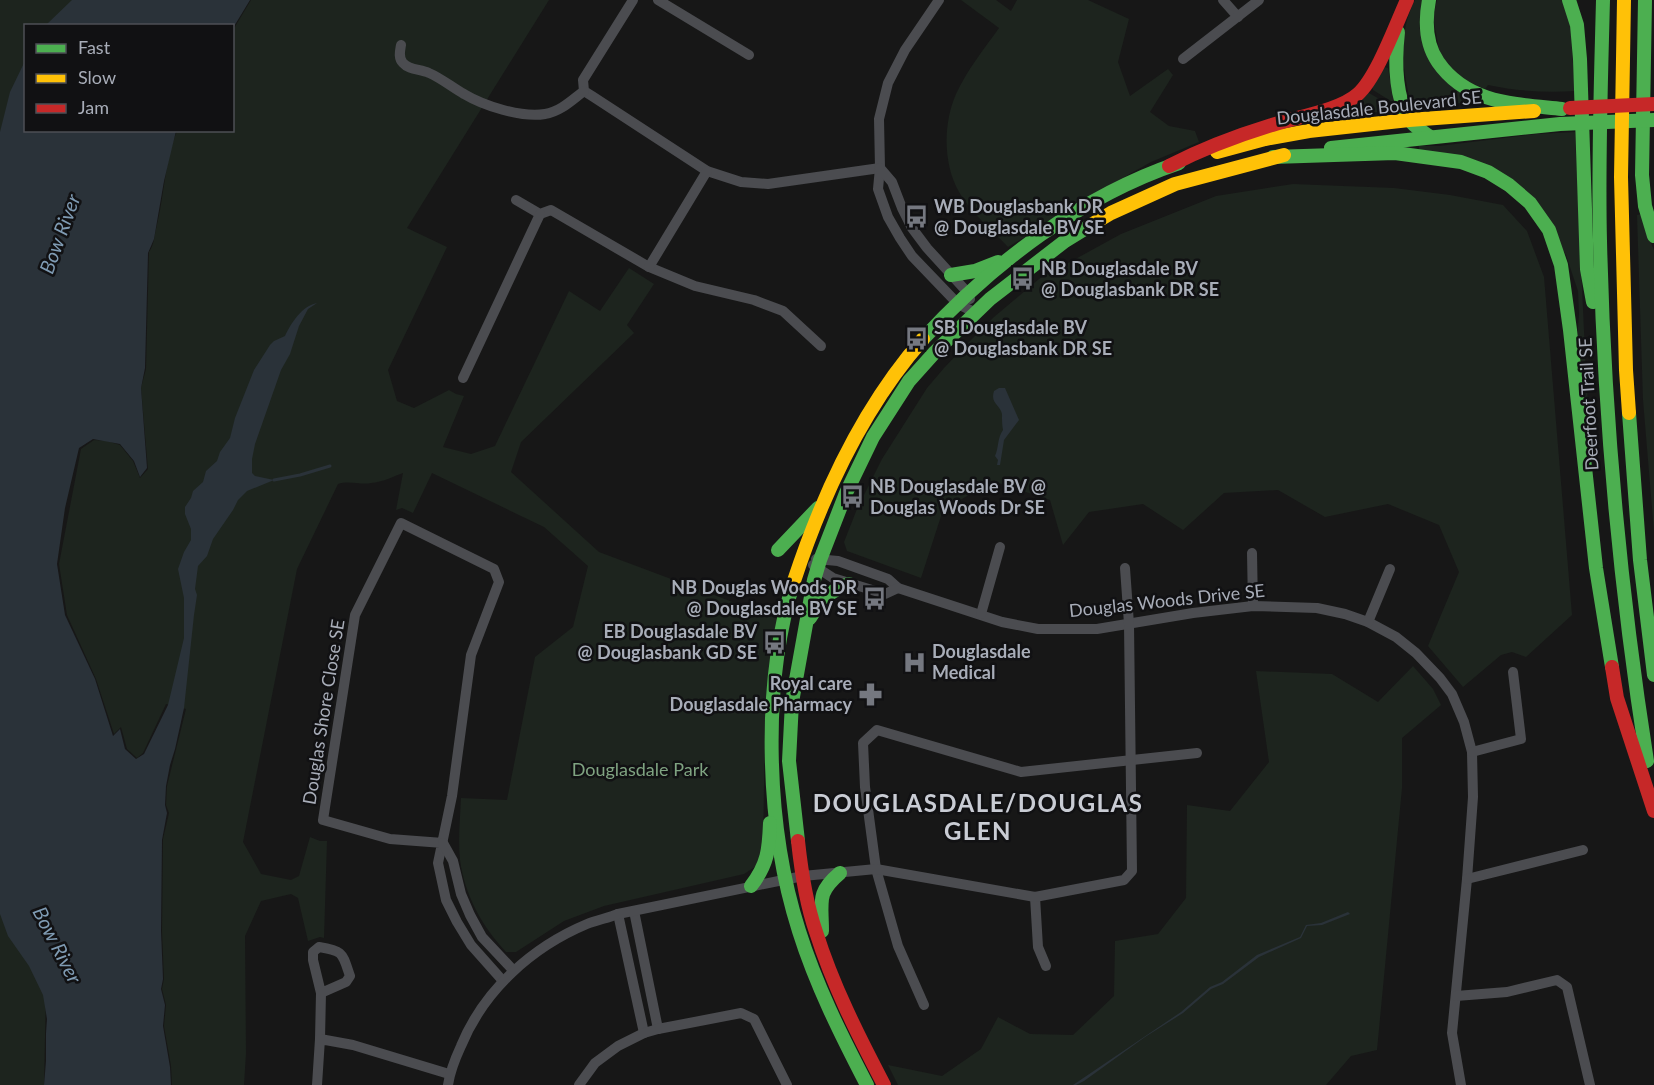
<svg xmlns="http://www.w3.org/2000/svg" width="1654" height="1085" viewBox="0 0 1654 1085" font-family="Lato,sans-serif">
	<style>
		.green { fill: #1d241e }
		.water { fill: #2a3239 }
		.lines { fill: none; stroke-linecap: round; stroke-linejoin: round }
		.stream { stroke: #2a3239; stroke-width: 3 }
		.street { stroke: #4b4c50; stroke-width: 10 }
		.fast { stroke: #4caf50; stroke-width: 14 }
		.slow { stroke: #ffc107; stroke-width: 14 }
		.jam { stroke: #c62828; stroke-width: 14 }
		.labels { text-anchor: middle; stroke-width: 5; stroke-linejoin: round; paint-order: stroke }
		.street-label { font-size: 18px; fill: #a8adb8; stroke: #111113 }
		.poi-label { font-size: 18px; font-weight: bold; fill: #a8adb8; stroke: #111113; text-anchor: start }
		.park-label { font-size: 18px; fill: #7fa381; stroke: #111113 }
		.water-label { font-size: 20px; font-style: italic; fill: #7f9bb3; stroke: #111113 }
		.district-label { font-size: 24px; font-weight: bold; letter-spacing: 1.5px; fill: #c9ccd4; stroke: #111113 }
	</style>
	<rect width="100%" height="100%" fill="#171717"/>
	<g class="green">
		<path d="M0,0H78L66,25L26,26L25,120L0,213Z"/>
		<path d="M251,0H549L407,228L447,247L388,370L397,401L414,408L449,390L456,394L464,396L443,447L471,454L495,446L569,291L600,311L629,268L654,284L627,325L634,333L521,442L511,472L599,552L778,619L769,680L765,718L763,852L758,865L744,874L604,906L564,921L516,952H506C482,926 465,896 460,860C458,840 460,819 461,798L507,800L535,657L573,627L588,566L544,527L432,473L413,513L402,508L396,510L403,473C392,477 383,482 371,483C360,485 349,480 338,484L297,569L243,842L261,874L291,880L299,876L310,837L320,841H327L324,938L320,937L308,941L298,898L291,894L261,901L245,936L246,1053L244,1085H172L171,1066L164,1026L166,1005L162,989L164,979L162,931L163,839L169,813L166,805L167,786L186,709L166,704L143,753L137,758L127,749L121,727L114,734L96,679L67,615L59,564L81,449L94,440L107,441L120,445L133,461L140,478L148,469L141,388L146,369L149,252C154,245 154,238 156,229C164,198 165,160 177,131L232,130L233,30Z"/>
		<path d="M961,0H996L1011,11L1017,0H1088L1129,19L1118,62L1130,96L1168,69L1173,75L1150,112L1169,126L1195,131L1199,142L1151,162L1119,180L1008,247C992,230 971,213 959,192C943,164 943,124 956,94C967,70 984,49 999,28Z"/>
		<path d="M1415,0H1422L1419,28L1480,102L1417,106L1415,102L1410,100C1402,65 1398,34 1415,0Z"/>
		<path d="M1437,0H1562L1570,21L1575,91C1545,93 1517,91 1488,85L1485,89L1462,79L1440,55L1433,17Z"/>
		<path d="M1384,67L1388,68L1394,103L1373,90L1372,87Z"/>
		<path d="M1367,92L1392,106L1393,111L1339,115Z"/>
		<path d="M1575,132L1586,375L1592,460L1577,340L1579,314L1578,291L1566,255L1530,195L1419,151V146H1439L1537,134Z"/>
		<path d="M1293,184L1394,188L1450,195L1503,205L1527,231L1544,277L1572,615L1526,657L1512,652L1501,655L1463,687L1428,646L1459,572L1439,525L1388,504L1325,517L1278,490L1224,493L1183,530L1143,504L1089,512L1063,545L1050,500L993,481L943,510L921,578L847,551L844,542L857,509L882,459L927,388L944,368L967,344L994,317L1039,279L1121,234L1216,196Z"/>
		<path d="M1641,214L1646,232L1654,250V532L1643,400L1637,215Z"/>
		<path d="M1413,666L1433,689L1441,705L1402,738V788L1377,1050L1351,1056L1326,1085H898L888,1065L942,1076L981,1049L998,1017L1030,1034L1073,1035L1114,996L1115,941L1158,934L1186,898L1187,805L1230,811L1269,762L1256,671L1332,674L1378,702Z"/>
		<path d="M0,752L46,989L44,1085H0Z"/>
	</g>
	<g class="water">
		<path d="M72,0H250L233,28L232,26L46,25Z"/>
		<path d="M25,61L26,130L176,131L164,181L154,239L148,253L145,368L141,388L147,468L140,477L134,461L120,444L93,439L79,448L65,508L57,564L65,615L95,679L113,736L120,729L125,749L136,759L144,754L168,705L184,638V598L178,569L184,552L191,540V529L185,514V507L191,498L193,491L203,482L206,471L217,461L220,452L230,438L235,418L254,370L270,345L274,341L285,336C291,323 302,306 317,303L308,309L299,326L290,354L281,370L255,444L252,459V473L255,476L274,480L247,491L238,500L233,510L213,539L207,556L198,566L195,589L197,595L194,615L184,708L175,749L170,765L166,786L165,805L167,813L162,840L161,931L163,979L161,989L165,1005L163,1026L170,1067L171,1085H44L46,1061V1033L47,1019L43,995L29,966L8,936L0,914V132L10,92Z"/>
		<path d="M999,388H1005L1019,420L1004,440L1000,465H997L998,460L995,456C999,447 997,439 1003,430C1002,425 1002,420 1002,414C1000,404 990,404 994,391Z"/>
		<path d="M1348,912L1350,914L1322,925L1307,926L1301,938L1259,957L1223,984L1211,989L1183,1013L1145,1037L1084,1081L1076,1085H1073L1181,1012L1210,987L1222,982L1257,955L1300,937L1306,925L1321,923Z"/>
	</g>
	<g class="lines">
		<path class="stream" d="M274,480L300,475L330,466"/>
		<g class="street">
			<path d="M633,0L583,80L584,91L592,96L707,171L741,182L768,184L880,168"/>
			<path d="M658,0L749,55"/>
			<path d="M939,0L905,50L888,83L879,119L880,168L878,189L888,217L900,238L912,256L958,304L974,312"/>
			<path d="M1223,0L1238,17"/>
			<path d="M401,45C400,51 398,58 403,63C409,70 420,69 429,73C441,78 453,88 464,94C484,106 522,118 545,114C560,112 572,100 584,91"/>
			<path d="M1183,59L1259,0"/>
			<path d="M880,168L892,182L902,208L912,228L927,248L968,293L970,299"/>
			<path d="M516,200L540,214L551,210L649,267L695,286L754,300L783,311L821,346"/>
			<path d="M649,267L707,171"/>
			<path d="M463,378L540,214"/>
			<path d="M1252,553L1253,606"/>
			<path d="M816,559L838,561L888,579L898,588L1002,622L1038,629H1097L1193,613L1253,606L1317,608L1345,614L1368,622L1396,637L1416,653L1440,678L1452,694L1464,722L1472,752L1473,797L1467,879L1452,1033L1461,1085"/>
			<path d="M813,565L833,578L885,594L898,588"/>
			<path d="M981,614L1000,547"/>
			<path d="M1368,622L1390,569"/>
			<path d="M1472,752L1521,739L1513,672"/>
			<path d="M443,843L390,839L323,820L355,615L401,523L494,569L499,582L471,655L452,796L438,863L446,900L457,922L471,945L503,981"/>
			<path d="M443,843L453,861L461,894L470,915L482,937L513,970"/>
			<path d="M1467,879L1583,850"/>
			<path d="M1035,897L1038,947L1046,966"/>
			<path d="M634,911L658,1029"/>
			<path d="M618,914L644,1033"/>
			<path d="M1456,996L1507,992L1557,980L1567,987L1590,1085"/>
			<path d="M924,1005L898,946L876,869L865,787L863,743L877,730L1021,772L1197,753"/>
			<path d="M320,1039L321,993L313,960V952L319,947C344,951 342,953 350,976L346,982L321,993"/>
			<path d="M317,1085L320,1039L353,1045L449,1074"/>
			<path d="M448,1085C450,1071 455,1059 461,1046C484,990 532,947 587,924C597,920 608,918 618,914L803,876L876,869L1035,897L1124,880L1132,871L1129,624L1125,568"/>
			<path d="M579,1085L595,1063L618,1046L644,1033L658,1029L741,1013L754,1019L787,1085"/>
		</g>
		<g class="fast">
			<path d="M1429,0C1425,21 1425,43 1438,62C1467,104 1516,104 1562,109"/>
			<path d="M1569,0L1577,25L1580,59L1587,269L1593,302"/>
			<path d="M1603,0C1601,80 1598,161 1600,241C1604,415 1620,589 1647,761"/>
			<path d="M1645,0L1642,175L1645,206L1654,236"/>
			<path d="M1398,32C1395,59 1395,94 1408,118C1412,125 1423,132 1430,137"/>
			<path d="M1331,148L1560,124L1654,120"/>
			<path d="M1273,157L1395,153L1461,162L1488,172L1509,185L1530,203L1549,230L1561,265L1570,330L1596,568L1612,667"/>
			<path d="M951,275L975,271L998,262"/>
			<path d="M923,339C993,263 1081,196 1179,163"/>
			<path d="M1629,413L1640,560L1654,675"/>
			<path d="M778,550L818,508"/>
			<path d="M794,581C761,685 766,828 799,931C816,985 841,1035 867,1085"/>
			<path d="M810,618C820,601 830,590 849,584"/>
			<path d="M798,841L789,761L792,702L814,580L820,560L846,493L873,437L909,381L935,352L990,299L1065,241L1091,225"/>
			<path d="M751,886C768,864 769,849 770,823"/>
			<path d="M822,931C822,902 816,893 840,873"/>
		</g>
		<g class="slow">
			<path d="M1624,0L1621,177L1626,370L1629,413"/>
			<path d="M1217,152L1265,139L1309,131L1409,120L1534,111"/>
			<path d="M1091,225L1111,213L1175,184L1284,155"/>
			<path d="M794,581C822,496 864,406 923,339"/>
		</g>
		<g class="jam">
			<path d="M1570,108L1654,104"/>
			<path d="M1169,166C1202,149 1236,136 1272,125C1296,117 1339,111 1358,94C1377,77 1396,24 1407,0"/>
			<path d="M1612,667L1617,698L1654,811"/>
			<path d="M798,841C801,869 807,906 816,932C833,986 858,1035 884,1085"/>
		</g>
	</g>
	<defs>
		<symbol id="bus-bare" viewBox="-9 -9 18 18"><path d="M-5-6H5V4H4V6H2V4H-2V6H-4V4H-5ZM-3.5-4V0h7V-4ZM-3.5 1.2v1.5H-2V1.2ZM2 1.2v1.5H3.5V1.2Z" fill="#757880" stroke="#111113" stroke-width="2.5" paint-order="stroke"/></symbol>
		<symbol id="hospital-bare" viewBox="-9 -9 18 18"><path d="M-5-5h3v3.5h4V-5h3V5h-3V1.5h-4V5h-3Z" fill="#757880" stroke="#111113" stroke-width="2.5" paint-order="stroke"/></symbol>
		<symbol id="pharmacy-bare" viewBox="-9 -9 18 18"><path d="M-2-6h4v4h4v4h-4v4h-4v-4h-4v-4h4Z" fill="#757880" stroke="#111113" stroke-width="2.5" paint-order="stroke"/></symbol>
	</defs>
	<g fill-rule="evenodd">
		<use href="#bus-bare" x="900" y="200" width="33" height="33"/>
		<use href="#bus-bare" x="1006" y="262" width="33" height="33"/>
		<use href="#bus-bare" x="900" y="322" width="33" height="33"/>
		<use href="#bus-bare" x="836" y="480" width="33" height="33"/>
		<use href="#bus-bare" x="858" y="582" width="33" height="33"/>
		<use href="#bus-bare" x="758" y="626" width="33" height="33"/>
		<use href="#hospital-bare" x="898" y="646" width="33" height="33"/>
		<use href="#pharmacy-bare" x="854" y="678" width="33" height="33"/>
	</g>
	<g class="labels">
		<g class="street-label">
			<text transform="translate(1379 108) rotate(-6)" y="6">Douglasdale Boulevard SE</text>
			<text transform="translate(1589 404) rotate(-93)" y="6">Deerfoot Trail SE</text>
			<text transform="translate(1167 601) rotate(-6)" y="6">Douglas Woods Drive SE</text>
			<text transform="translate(324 712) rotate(-81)" y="6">Douglas Shore Close SE</text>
		</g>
		<g class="poi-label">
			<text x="934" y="213">WB Douglasbank DR<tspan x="934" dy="21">@ Douglasdale BV SE</tspan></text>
			<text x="1041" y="275">NB Douglasdale BV<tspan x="1041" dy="21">@ Douglasbank DR SE</tspan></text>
			<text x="934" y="334">SB Douglasdale BV<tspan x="934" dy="21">@ Douglasbank DR SE</tspan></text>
			<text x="870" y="493">NB Douglasdale BV @<tspan x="870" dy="21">Douglas Woods Dr SE</tspan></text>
			<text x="857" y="594" text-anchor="end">NB Douglas Woods DR<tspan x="857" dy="21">@ Douglasdale BV SE</tspan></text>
			<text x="757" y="638" text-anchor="end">EB Douglasdale BV<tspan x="757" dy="21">@ Douglasbank GD SE</tspan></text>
			<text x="932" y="658">Douglasdale<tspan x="932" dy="21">Medical</tspan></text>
			<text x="852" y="690" text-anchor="end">Royal care<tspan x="852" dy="21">Douglasdale Pharmacy</tspan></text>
		</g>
		<g class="park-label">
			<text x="640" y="776">Douglasdale Park</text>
		</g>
		<g class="water-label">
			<text transform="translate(60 234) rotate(-70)" y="7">Bow River</text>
			<text transform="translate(57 945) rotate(63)" y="7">Bow River</text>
		</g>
		<g class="district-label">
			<text x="978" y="812">DOUGLASDALE/DOUGLAS<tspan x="978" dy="28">GLEN</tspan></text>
		</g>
	</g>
	<rect x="24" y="24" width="210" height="108" fill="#111113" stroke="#4d4f55" stroke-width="1.5"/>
	<rect x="36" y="44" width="30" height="9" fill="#4caf50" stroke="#4d4f55" stroke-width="1.5"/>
	<text x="78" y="54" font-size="18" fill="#a8adb8">Fast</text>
	<rect x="36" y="74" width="30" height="9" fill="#ffc107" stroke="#4d4f55" stroke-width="1.5"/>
	<text x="78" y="84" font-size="18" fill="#a8adb8">Slow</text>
	<rect x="36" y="104" width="30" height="9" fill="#c62828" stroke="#4d4f55" stroke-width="1.5"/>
	<text x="78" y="114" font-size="18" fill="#a8adb8">Jam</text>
</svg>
